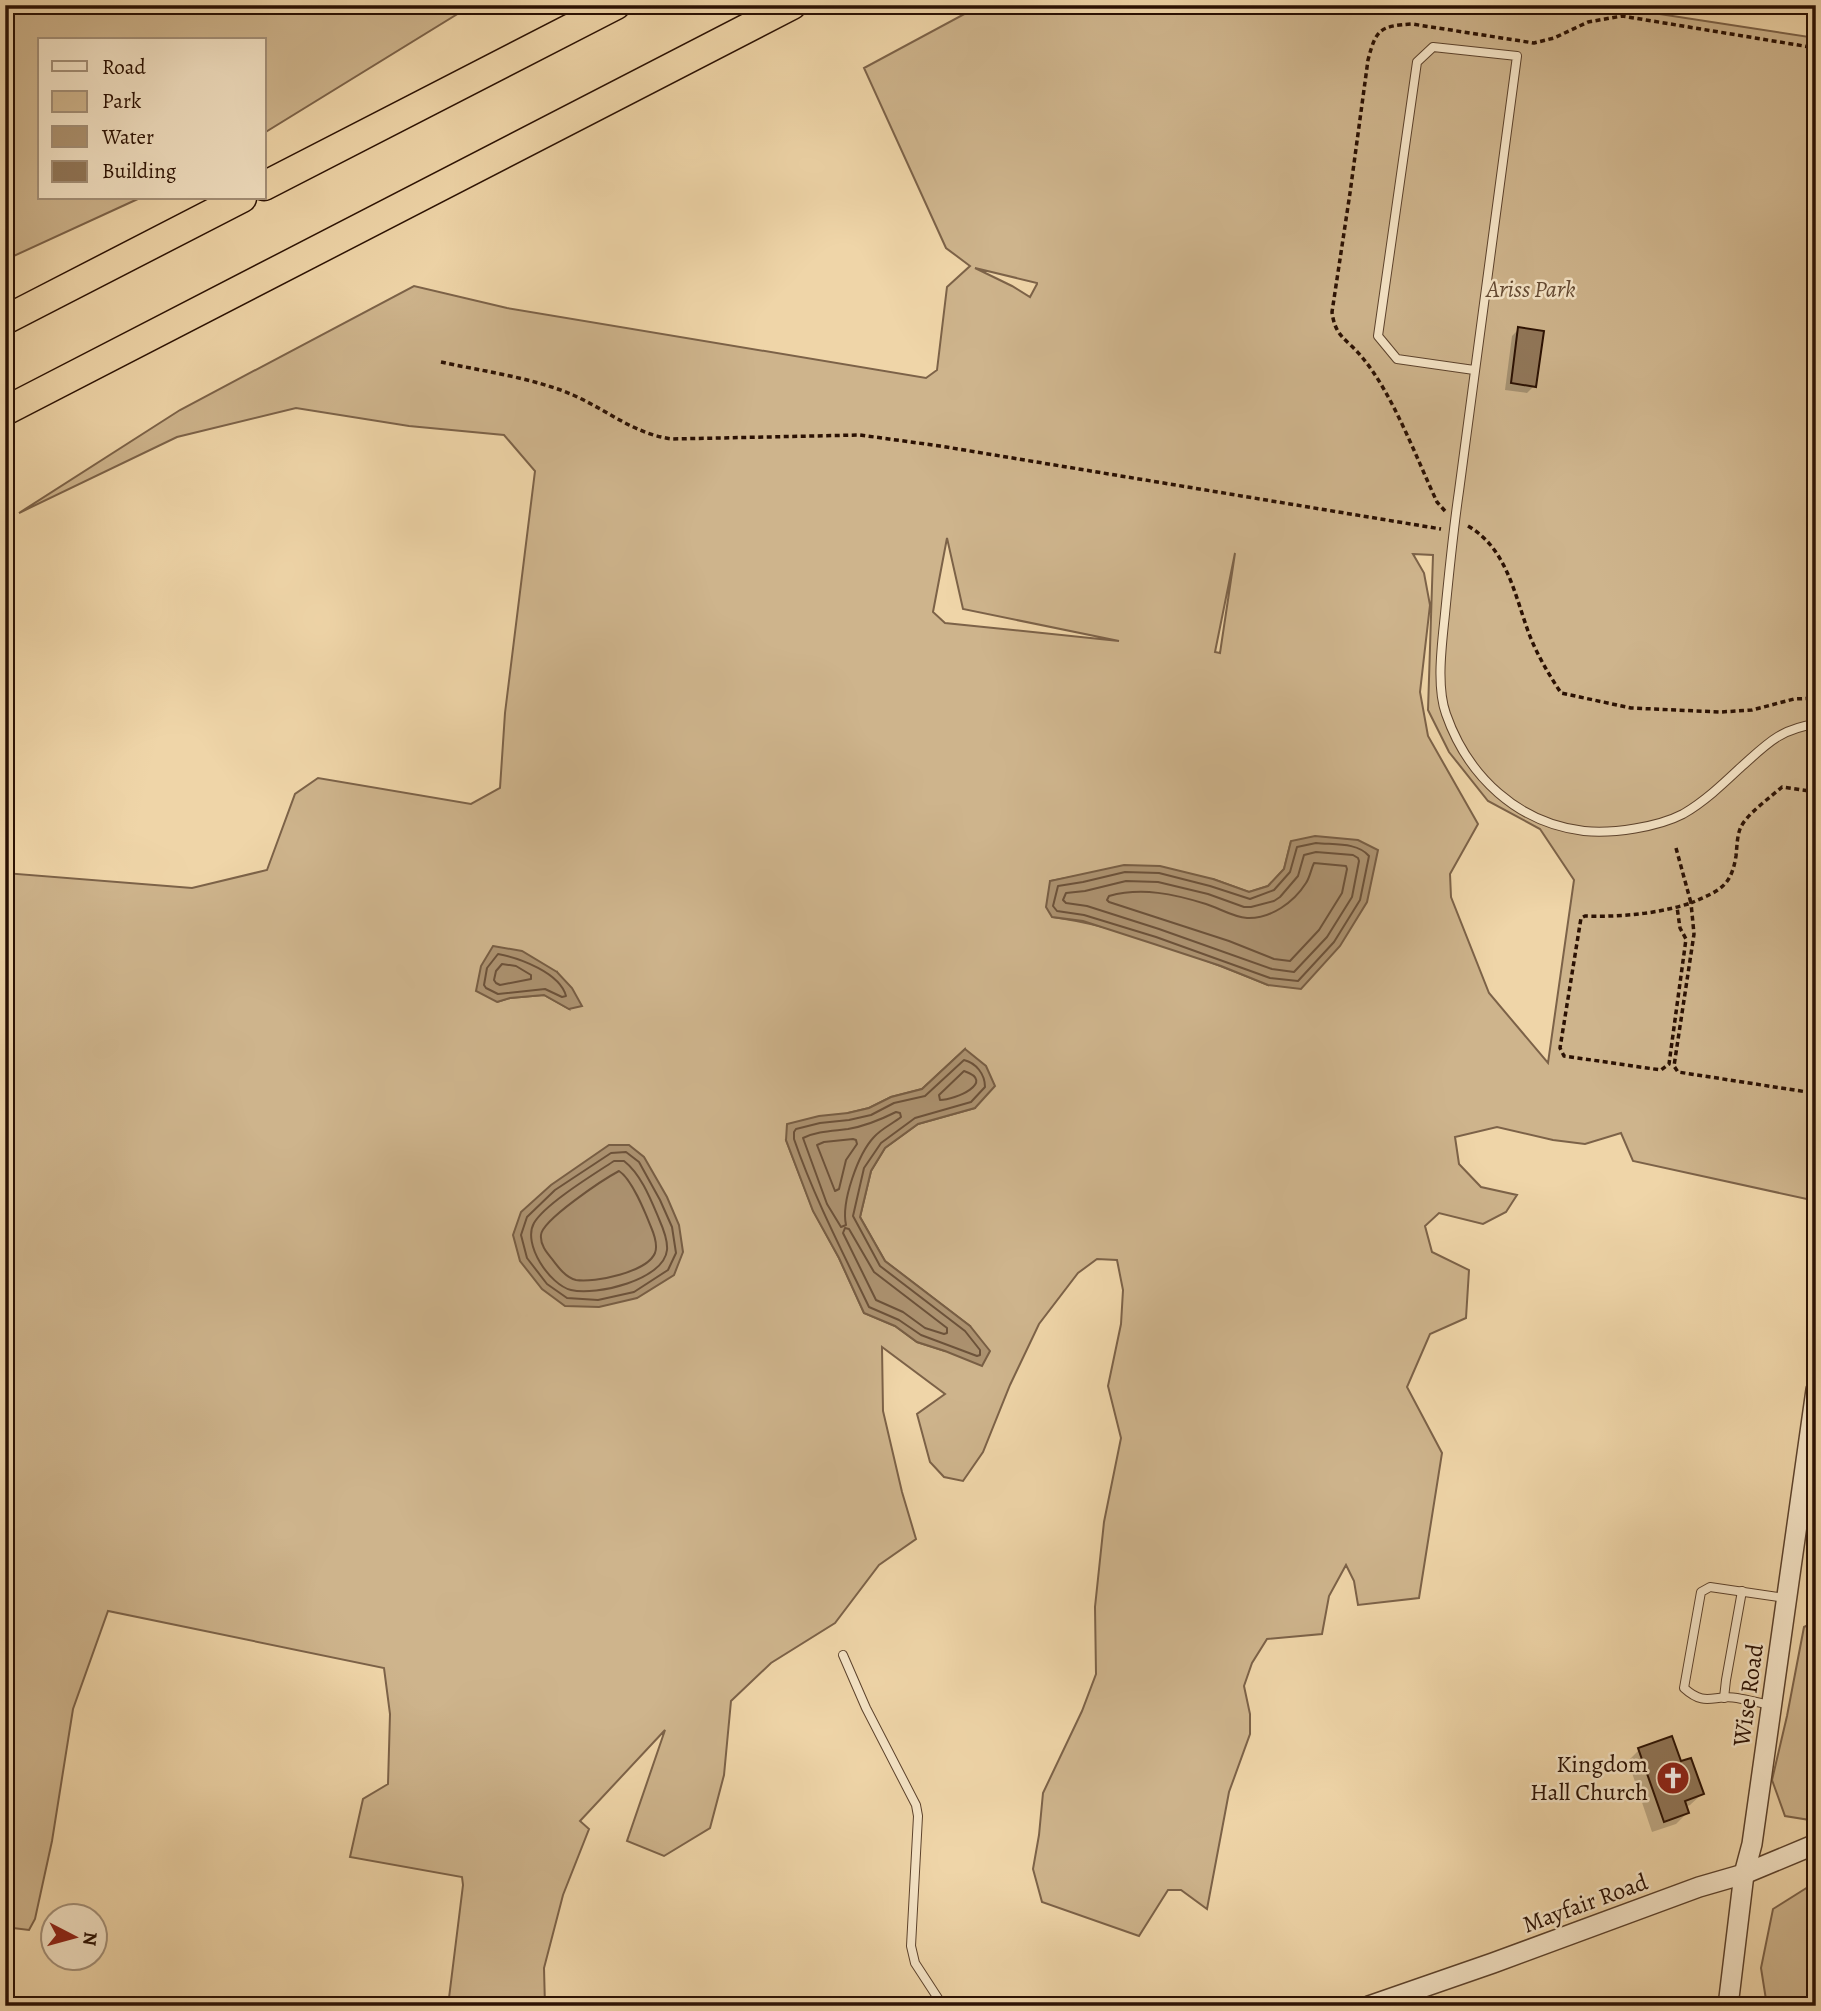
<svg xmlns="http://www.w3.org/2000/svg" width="1821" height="2011" viewBox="0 0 1821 2011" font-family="Alegreya,serif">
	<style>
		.green { fill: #ceb48c; stroke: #7c6248; stroke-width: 2; fill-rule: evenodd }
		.water { fill: #ac9270; stroke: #785e44; stroke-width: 2 }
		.shadow { fill: #0003 }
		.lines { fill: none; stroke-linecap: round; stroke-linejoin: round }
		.shore { stroke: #6c523a; stroke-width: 2 }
		.building { fill: #917759; stroke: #2b1103; stroke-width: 2 }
		.service-casing { stroke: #5c422c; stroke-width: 10 }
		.tertiary-casing { stroke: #5c422c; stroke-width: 22 }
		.motorway-casing { stroke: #2b1103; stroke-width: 31 }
		.path { stroke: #2b1103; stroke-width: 3.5; stroke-dasharray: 5 3.5; stroke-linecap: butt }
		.service { stroke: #f5e4c6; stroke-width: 8 }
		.tertiary { stroke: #f5e4c6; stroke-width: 19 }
		.motorway { stroke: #efd5a8; stroke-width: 28 }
		.labels { text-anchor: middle; stroke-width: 5; stroke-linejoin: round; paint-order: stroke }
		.park-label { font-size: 24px; font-style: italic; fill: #644a33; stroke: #f5e4c6 }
		.street-label { font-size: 24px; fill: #2b1103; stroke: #f5e4c6 }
		.poi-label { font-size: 24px; fill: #2b1103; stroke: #f5e4c6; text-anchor: end }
	</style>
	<rect width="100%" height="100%" fill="#efd5a8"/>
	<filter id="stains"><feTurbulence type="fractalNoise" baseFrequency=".00286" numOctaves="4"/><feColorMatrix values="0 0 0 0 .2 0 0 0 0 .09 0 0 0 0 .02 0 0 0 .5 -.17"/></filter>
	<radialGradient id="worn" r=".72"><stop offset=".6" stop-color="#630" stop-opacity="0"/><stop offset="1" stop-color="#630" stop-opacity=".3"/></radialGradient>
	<g class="green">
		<path d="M5,5H472L264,133V40H40V198H140L5,260Z"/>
		<path d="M981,5H1601L1816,38V1201L1633,1161L1621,1133L1585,1144L1553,1140L1497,1127L1455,1137L1459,1164L1481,1187L1517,1195L1506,1212L1483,1224L1439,1213L1425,1226L1432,1252L1469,1270L1466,1318L1430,1334L1407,1387L1442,1453L1419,1598L1358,1605L1354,1581L1346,1565L1329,1596L1322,1634L1267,1639L1252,1663L1244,1686L1250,1714V1734L1229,1792L1207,1909L1181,1890H1168L1139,1936L1042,1902L1033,1869L1039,1835L1043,1793L1082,1711L1096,1674L1095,1607L1104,1522L1121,1438L1108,1386L1121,1324L1123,1290L1117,1260L1097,1259L1078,1273L1039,1324L1010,1385L983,1452L963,1481L944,1477L930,1462L917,1414L945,1394L882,1347L883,1411L902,1492L916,1539L879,1565L835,1623L771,1663L731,1701L724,1775L710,1828L664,1856L627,1841L665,1730L580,1821L589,1829L563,1895L544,1968L545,2006H448L463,1885L462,1877L350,1857L363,1799L388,1784L390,1714L384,1668L108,1611L73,1709L52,1841L35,1919L29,1930L5,1927V873L192,888L267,870L295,794L318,778L471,804L500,788L505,713L535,471L504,435L409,426L296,408L177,437L19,513L180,410L414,286L507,308L926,378L937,370L947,287L970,266L946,248L864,68ZM975,268L1037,283V284L1030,297L1012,286ZM947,538L963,609L1119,641L945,623L933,612ZM1235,553L1220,653L1215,652ZM1413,554L1433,555L1428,710L1449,752L1488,801L1540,829L1574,880L1548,1063L1489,993L1451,897L1450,874L1478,824L1428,736L1420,692L1430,605L1424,573ZM1291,841L1268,985C1201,958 1124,927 1053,917L1050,881L1082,875L1213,879L1249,892L1268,886L1284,869ZM557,972L569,1009L544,995L510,998L497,1002ZM965,1049L975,1108L918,1124L885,1148L871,1171L860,1217L885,1261L970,1326L945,1351L917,1342L895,1326L864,1313L839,1258L813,1210L786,1140L848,1113L869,1108L891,1097L922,1089Z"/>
		<path d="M1816,1621V1821L1785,1816L1772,1780L1787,1716L1804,1627Z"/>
		<path d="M1816,1882V2006H1767L1761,1968L1773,1909Z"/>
	</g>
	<g class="water">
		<path d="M1315,836L1358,840L1378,850L1367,902L1340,946L1301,989L1268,985L1221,966L1154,944L1083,921L1052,917L1046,907L1050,881L1124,865L1160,866L1213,879L1249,892L1268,886L1284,869L1291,841Z"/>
		<path d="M493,946L522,951L557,972L572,988L582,1006L569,1009L544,995L510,998L497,1002L476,991L481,966Z"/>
		<path d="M965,1049L986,1066L995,1086L975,1108L918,1124L885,1148L871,1171L860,1217L885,1261L970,1326L990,1351L982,1366L945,1351L917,1342L895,1326L864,1313L839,1258L813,1211L786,1140L787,1124L819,1116L848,1113L869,1108L891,1097L922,1089Z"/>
		<path d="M609,1145H629L644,1157L667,1197L679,1225L683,1252L674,1275L637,1298L599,1307L565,1306L542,1289L520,1261L513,1235L521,1212L551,1185Z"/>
	</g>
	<g class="shadow">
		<path d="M1519,329L1534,386L1527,393L1505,390L1512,336Z"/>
		<path d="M1639,1750L1680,1763L1702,1794L1690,1805L1685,1807L1687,1813L1676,1824L1652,1832L1628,1761Z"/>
	</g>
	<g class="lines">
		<g class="shore">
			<path d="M1316,843C1334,845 1357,842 1369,856L1360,900L1334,942L1298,981L1270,978L1156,937L1084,915L1057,911L1053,906L1058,886L1083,882L1125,872L1159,873L1210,886L1250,899L1274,890L1290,872L1297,847Z"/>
			<path d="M1316,852L1353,855L1358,858L1359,861L1352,897L1327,937L1294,972L1272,969L1159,929L1087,906L1066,903L1063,900L1066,893L1085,891L1126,881L1158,882L1208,894L1244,907H1251L1274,901L1280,897L1298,876L1304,855Z"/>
			<path d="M1314,863L1346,866L1347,869L1342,893L1319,930L1290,961L1274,959L1229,941L1109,902L1107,900L1109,896C1142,887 1174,894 1206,904C1219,908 1233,917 1247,918C1271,919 1294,902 1306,883C1310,877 1311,869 1314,863Z"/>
			<path d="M498,954C520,958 560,973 566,996L562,997L545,989L498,994L486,988L484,985L487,968Z"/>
			<path d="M502,964L516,966L531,975V979L500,985L496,983L494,980L496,971Z"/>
			<path d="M964,1060C976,1063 985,1074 985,1087L971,1102L915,1118L881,1143L864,1168L853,1216L880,1266L965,1331L980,1350V1355L977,1356L921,1335L899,1320L869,1307C842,1251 814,1197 794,1139V1132L796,1129L820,1123L849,1120L871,1115L894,1103L925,1096Z"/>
			<path d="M964,1071C997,1082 955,1100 940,1100L939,1095Z"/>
			<path d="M896,1112L900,1113L901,1117C892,1124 881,1129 874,1137C858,1154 841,1202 846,1225L841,1227L827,1204L803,1138C817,1131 833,1131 848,1129C866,1126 880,1120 896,1112Z"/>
			<path d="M853,1139L856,1140L857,1144L846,1160L839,1189L835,1191L817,1145L824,1142Z"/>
			<path d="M626,1152L639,1162L660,1200L672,1227L676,1253L668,1270L634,1292L598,1300L567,1298L547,1284L527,1258L521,1235L527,1217L555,1190L611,1153Z"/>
			<path d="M614,1161H624C641,1174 651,1200 659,1219C663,1228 668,1240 667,1250C664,1280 596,1296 571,1290C550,1285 522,1244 534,1223C545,1204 594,1174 614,1161Z"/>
			<path d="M619,1171C632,1179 645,1212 651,1227C654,1234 658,1245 655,1253C647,1272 595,1283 576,1280C566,1278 558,1267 552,1259C547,1253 540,1245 541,1235C542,1220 604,1179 619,1171Z"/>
			<path d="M845,1228L849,1229L874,1272L947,1328V1333L944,1334L925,1328L903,1312L876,1300L843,1233Z"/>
		</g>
	</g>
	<g class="building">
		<path d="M1518,327L1544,331L1536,387L1511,383Z"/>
		<path d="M1672,1736L1681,1761L1691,1758L1704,1794L1685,1801L1689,1813L1664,1822L1638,1748Z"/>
	</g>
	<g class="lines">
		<defs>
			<g id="service">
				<path d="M1474,370L1397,359L1378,336L1417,62L1433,47L1517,56C1497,201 1478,346 1459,491C1453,532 1449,573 1445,614C1442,644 1436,686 1446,714C1468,777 1518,823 1584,831C1613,834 1658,827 1683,814C1704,802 1723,784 1740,768C1766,745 1779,729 1816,724"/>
				<path d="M843,1655L866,1708L916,1805L918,1816L911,1946L915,1963L943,2006"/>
				<path d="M1724,1698L1726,1680L1742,1591"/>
				<path d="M1771,1705C1760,1703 1749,1700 1737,1698C1713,1694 1706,1708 1684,1688L1701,1592L1710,1587L1785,1598"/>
			</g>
			<g id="tertiary">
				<path d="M1369,2006L1493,1963L1699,1887L1744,1874L1816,1844"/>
				<path d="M1728,2006L1744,1874L1752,1844L1816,1390"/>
			</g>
			<g id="motorway">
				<path d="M264,186L616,5"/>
				<path d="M5,320L242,198"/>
				<path d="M5,411L792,5"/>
			</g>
		</defs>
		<use href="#service" class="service-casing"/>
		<use href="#tertiary" class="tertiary-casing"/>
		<use href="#motorway" class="motorway-casing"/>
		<g class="path">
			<path d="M441,362C482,371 534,378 573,395C607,410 634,434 672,439L860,435L940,446L1441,529"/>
			<path d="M1445,511L1437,502C1416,457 1392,392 1361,356C1347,339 1335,337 1332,312L1350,193L1368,60C1376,29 1380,26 1412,24L1534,43L1554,38L1588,22L1622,16L1816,48"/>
			<path d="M1468,526C1506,548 1514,592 1528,631C1536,653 1548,673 1561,693L1631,708L1721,712L1752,710L1794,699L1816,698"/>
			<path d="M1816,792L1782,787C1771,797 1745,815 1740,829C1737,837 1737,847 1736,856C1731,888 1718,891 1691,903L1694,934L1674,1066L1678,1072L1807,1092H1811L1816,1085"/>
			<path d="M1676,848L1691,903C1656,914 1622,917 1585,916L1581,918L1560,1048L1564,1056L1661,1070L1669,1064L1686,939L1680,928L1677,907"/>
		</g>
		<use href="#service" class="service"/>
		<use href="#tertiary" class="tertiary"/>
		<use href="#motorway" class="motorway"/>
	</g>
	<defs>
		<symbol id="church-disc" viewBox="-11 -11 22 22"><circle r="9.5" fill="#8f2418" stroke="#f5e4c6"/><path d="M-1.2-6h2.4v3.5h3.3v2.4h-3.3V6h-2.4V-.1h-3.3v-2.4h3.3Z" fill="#fff"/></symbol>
	</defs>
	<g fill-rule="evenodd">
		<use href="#church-disc" x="1654" y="1759" width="38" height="38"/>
	</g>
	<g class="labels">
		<g class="park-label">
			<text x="1531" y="297">Ariss Park</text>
		</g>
		<g class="street-label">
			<text transform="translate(1748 1695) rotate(-82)" y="8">Wise Road</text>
			<text transform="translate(1585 1903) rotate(-20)" y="8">Mayfair Road</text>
		</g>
		<g class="poi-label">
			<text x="1648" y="1772">Kingdom<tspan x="1648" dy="28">Hall Church</tspan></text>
		</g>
	</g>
	<rect width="1821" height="2011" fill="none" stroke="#efd5a8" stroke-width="28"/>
	<rect x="7" y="7" width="1807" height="1997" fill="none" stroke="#2b1103" stroke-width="3.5"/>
	<rect x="14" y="14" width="1793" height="1983" fill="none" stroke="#2b1103" stroke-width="2"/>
	<rect x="38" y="38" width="228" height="161" fill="#f5e4c6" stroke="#a49078" stroke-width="2"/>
	<rect x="52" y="61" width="35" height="10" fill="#f5e4c6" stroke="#a49078" stroke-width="2"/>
	<text x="102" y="74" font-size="21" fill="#2b1103">Road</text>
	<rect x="52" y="91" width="35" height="21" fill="#ceb48c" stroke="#a49078" stroke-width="2"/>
	<text x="102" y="108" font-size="21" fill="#2b1103">Park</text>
	<rect x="52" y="126" width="35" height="21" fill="#ac9270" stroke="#a49078" stroke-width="2"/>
	<text x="102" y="144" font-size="21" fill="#2b1103">Water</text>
	<rect x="52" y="161" width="35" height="21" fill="#917759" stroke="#a49078" stroke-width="2"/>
	<text x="102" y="178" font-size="21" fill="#2b1103">Building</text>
	<g transform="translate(74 1937) rotate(96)"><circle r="33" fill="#f5e4c6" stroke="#a49078" stroke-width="2"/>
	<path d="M0-5L12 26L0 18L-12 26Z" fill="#8f2418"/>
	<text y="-10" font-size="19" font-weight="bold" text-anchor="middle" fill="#2b1103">N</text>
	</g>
	<rect width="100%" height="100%" filter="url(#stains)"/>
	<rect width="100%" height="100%" fill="url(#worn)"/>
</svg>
